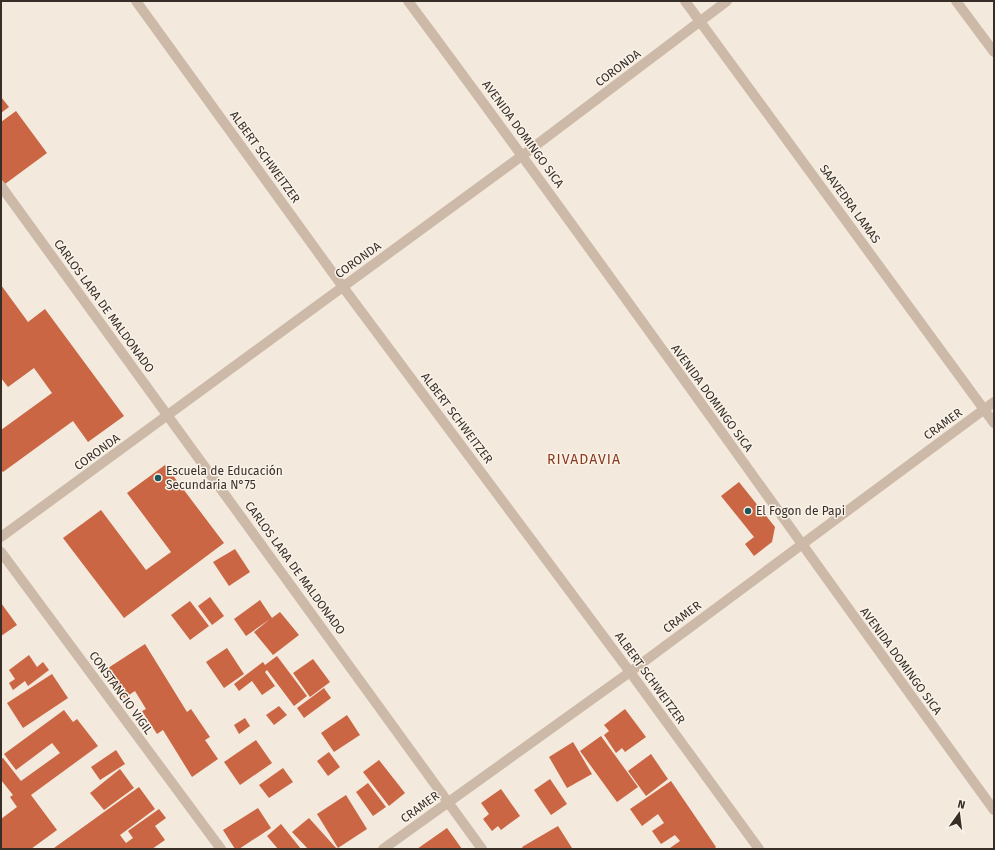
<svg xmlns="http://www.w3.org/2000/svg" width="995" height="850" viewBox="0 0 995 850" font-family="'Fira Sans',sans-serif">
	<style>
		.building { fill: #ca6644 }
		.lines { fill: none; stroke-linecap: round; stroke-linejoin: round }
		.minor { stroke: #ccb9a8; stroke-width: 10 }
		.poi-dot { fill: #1c565b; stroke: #faf3e9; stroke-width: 1.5 }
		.labels { text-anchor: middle; stroke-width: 3; stroke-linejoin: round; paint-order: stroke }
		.street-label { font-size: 12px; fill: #382e28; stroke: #faf3e9 }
		.poi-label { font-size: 12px; fill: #382e28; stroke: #faf3e9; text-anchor: start }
		.quarter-label { font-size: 14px; letter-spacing: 1px; fill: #8a391e; stroke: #faf3e9 }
	</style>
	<rect width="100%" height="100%" fill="#f3e9dc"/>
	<g class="building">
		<path d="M1,97L9,107L1,113Z"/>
		<path d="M16,111L47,153L5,184L1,179V122Z"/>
		<path d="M1,285L28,322L45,309L124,416L88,442L73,421L3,472L1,470V430L52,393L34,368L8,387L1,378Z"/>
		<path d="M165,465L224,543L124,618L63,538L101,510L146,570L171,552L127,493Z"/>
		<path d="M739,482L775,527L772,542L754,556L745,544L754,537L721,496Z"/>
		<path d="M235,549L250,572L229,586L213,562Z"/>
		<path d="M210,597L224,616L212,625L198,606Z"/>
		<path d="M260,600L272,618L280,612L299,635L273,655L254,632L270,619L246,636L234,619Z"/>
		<path d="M190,601L209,626L190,640L171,615Z"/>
		<path d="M1,603L17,625L1,636Z"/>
		<path d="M145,644L187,712L191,709L210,737L205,740L218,759L192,777L163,730L157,734L142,711L146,709L135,691L124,698L105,670Z"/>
		<path d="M227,648L244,674L224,688L206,662Z"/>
		<path d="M29,655L37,667L43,662L49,670L28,686L25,681L13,690L9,683L15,679L9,670Z"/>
		<path d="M277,656L307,696L294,706L267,670L265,672L275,686L262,695L252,681L239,691L234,684L263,662L265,665Z"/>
		<path d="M313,659L330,682L310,697L293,673Z"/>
		<path d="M52,674L68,698L23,728L7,703Z"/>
		<path d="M324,688L331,698L304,718L297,708Z"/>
		<path d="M279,706L287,715L274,725L266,715Z"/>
		<path d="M625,709L646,737L625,752L622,748L616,753L604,735L609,731L604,725Z"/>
		<path d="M64,710L73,722L77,719L98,746L31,795L57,830L31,849H1V819L17,807L10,797L13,795L1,780V759L3,758L21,781L60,753L52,743L16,770L4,754Z"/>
		<path d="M347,715L360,735L334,752L321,733Z"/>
		<path d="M245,718L250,726L239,734L234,725Z"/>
		<path d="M601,736L638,787L617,802L580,751Z"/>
		<path d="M256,740L272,763L240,785L224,762Z"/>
		<path d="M573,742L592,774L567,788L549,757Z"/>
		<path d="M116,750L125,764L100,780L91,767Z"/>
		<path d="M329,752L340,767L328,776L317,761Z"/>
		<path d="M651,754L668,779L646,796L628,771Z"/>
		<path d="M379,760L405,793L389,806L363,772Z"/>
		<path d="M283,768L293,782L269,798L259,785Z"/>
		<path d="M120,769L134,788L104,810L90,793Z"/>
		<path d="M550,779L567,804L551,815L534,790Z"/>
		<path d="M671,781L716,847L714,849H671L670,848L680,841L675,835L661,844L652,831L664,823L658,814L642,826L630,809Z"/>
		<path d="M368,783L386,807L373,816L356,792Z"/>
		<path d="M139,787L155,809L120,835L126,843L133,838L128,831L159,809L166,818L155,826L165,840L152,849L54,848Z"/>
		<path d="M501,789L520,816L501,830L498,826L492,831L483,819L489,814L481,803Z"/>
		<path d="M346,795L367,829L338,848L317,814Z"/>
		<path d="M258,808L271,828L239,849H235L223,830Z"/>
		<path d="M309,818L337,849H308L292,832Z"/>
		<path d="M281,824L301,849H278L267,836Z"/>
		<path d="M558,826L572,848L523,849L522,847Z"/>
		<path d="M447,828L462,849H417Z"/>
	</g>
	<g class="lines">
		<g class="minor">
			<path d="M136,1L343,287L630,672L759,849"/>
			<path d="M408,1C607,268 798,541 994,810"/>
			<path d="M685,1L994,423"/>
			<path d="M956,1L994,52"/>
			<path d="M1,186L482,849"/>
			<path d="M1,537L523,155L727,1"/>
			<path d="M1,552L221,849"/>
			<path d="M383,849L630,672L994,402"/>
		</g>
	</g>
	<g class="poi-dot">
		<circle cx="158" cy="478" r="4"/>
		<circle cx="748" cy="511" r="4"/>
	</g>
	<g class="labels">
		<g class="street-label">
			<text transform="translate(618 68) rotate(-37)" y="4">CORONDA</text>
			<text transform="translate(523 134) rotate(54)" y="4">AVENIDA DOMINGO SICA</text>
			<text transform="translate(265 157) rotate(54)" y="4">ALBERT SCHWEITZER</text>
			<text transform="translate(850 204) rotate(54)" y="4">SAAVEDRA LAMAS</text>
			<text transform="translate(358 260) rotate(-36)" y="4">CORONDA</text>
			<text transform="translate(104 306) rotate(54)" y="4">CARLOS LARA DE MALDONADO</text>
			<text transform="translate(712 398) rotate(54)" y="4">AVENIDA DOMINGO SICA</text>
			<text transform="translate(457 418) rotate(53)" y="4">ALBERT SCHWEITZER</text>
			<text transform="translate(943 424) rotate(-36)" y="4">CRAMER</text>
			<text transform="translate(97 452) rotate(-36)" y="4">CORONDA</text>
			<text transform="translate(295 568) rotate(54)" y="4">CARLOS LARA DE MALDONADO</text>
			<text transform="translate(682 617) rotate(-37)" y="4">CRAMER</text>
			<text transform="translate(901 661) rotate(54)" y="4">AVENIDA DOMINGO SICA</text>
			<text transform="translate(650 678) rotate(54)" y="4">ALBERT SCHWEITZER</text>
			<text transform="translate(121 693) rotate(54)" y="4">CONSTANCIO VIGIL</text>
			<text transform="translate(420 807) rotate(-36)" y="4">CRAMER</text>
		</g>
		<g class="poi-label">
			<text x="166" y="475">Escuela de Educación<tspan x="166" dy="14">Secundaria N°75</tspan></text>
			<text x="756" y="515">El Fogon de Papi</text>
		</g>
		<g class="quarter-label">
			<text x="584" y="464">RIVADAVIA</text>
		</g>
	</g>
	<rect width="995" height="850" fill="none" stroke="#382e28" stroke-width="4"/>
	<g transform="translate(959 814) rotate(14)" stroke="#faf3e9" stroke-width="3" paint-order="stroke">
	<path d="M0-3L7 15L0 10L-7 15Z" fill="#382e28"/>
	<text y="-6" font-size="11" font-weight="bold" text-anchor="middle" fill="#382e28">N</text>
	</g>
</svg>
